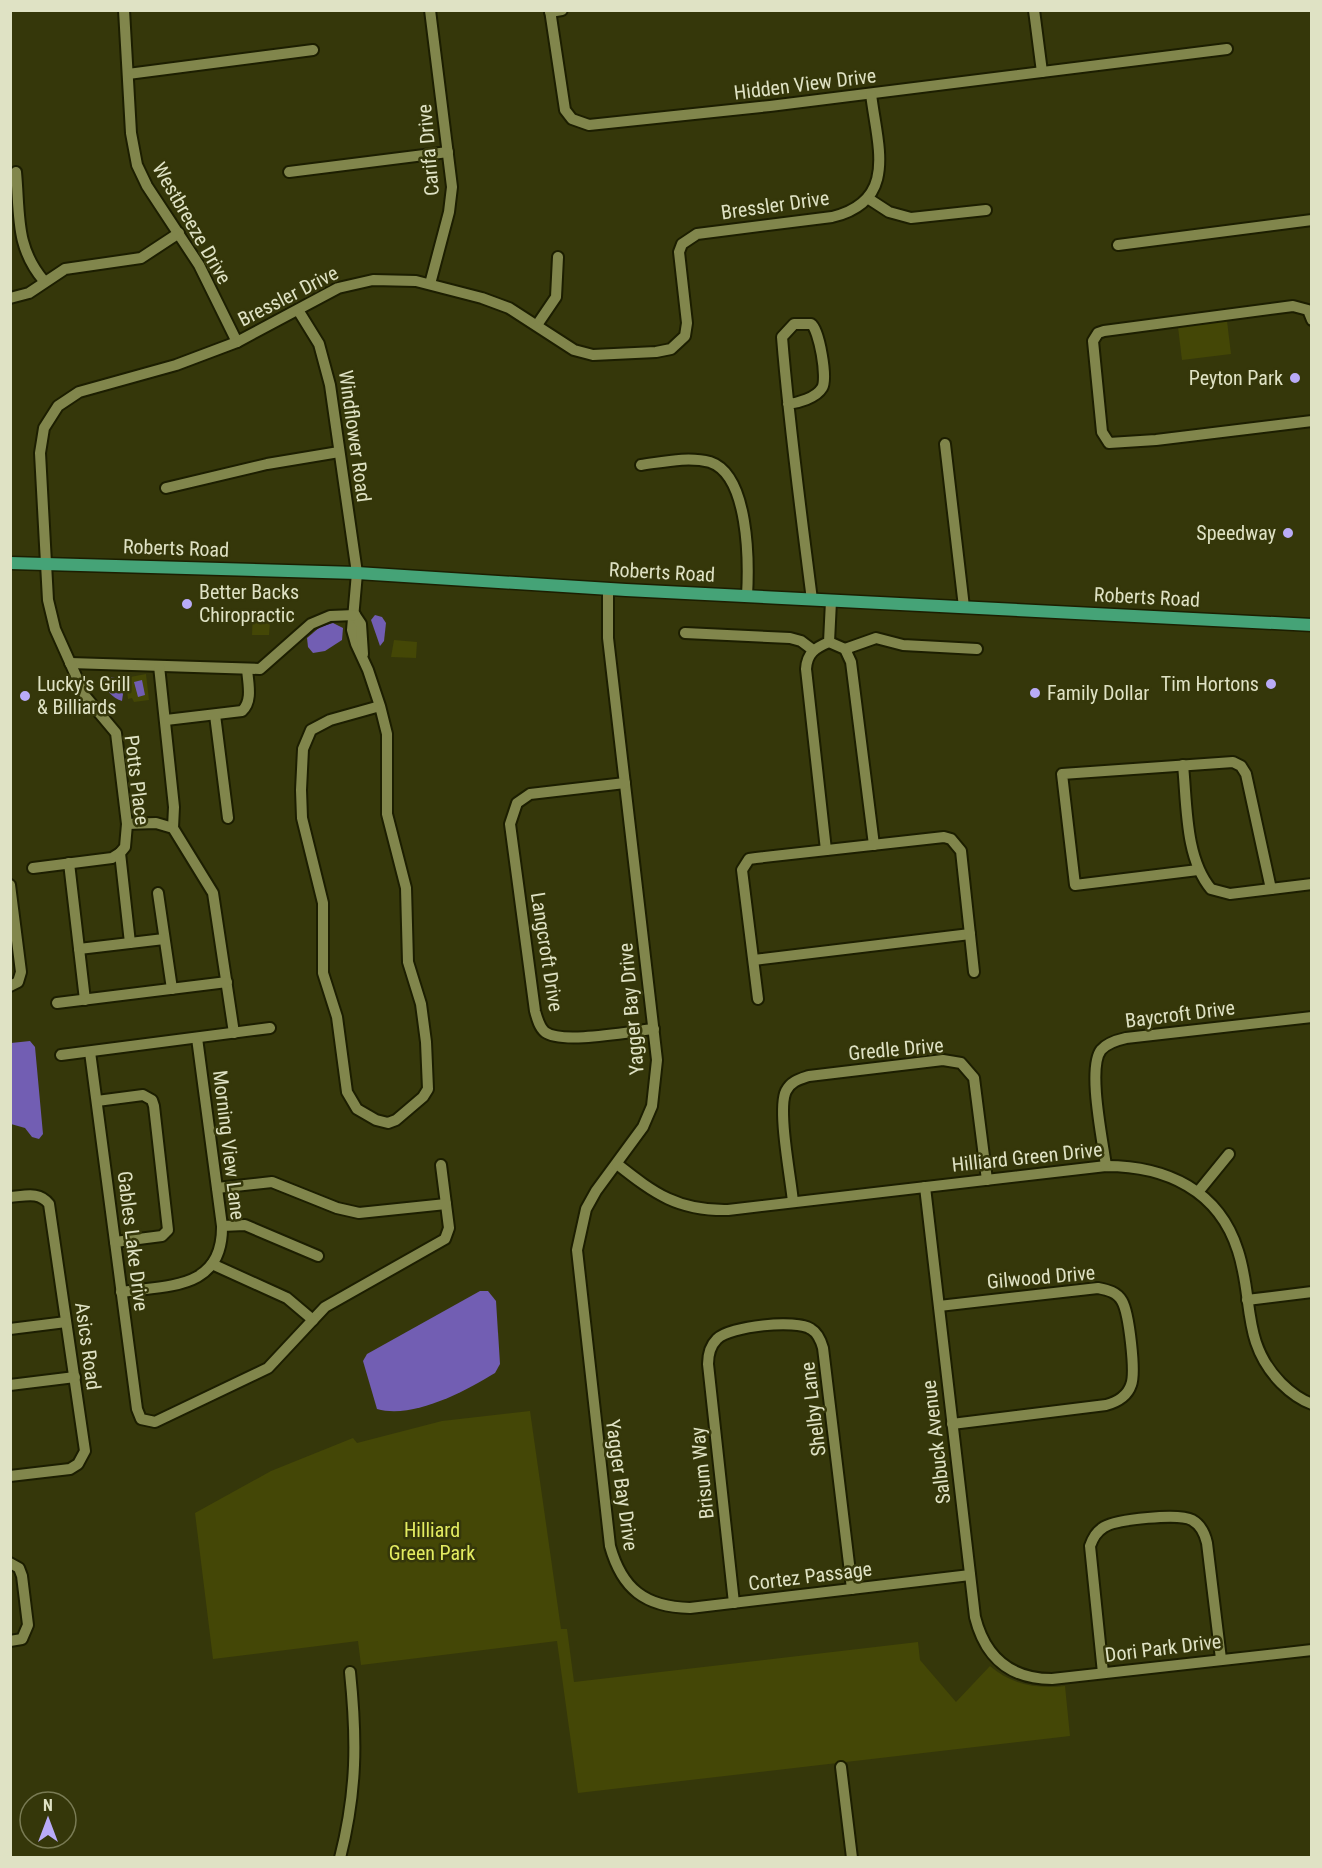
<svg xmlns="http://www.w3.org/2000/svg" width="1322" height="1868" viewBox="0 0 1322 1868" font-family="'Roboto Condensed',sans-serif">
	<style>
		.green { fill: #444706 }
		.water { fill: #725eb3 }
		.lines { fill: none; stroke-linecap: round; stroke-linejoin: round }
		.minor-casing { stroke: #1c1e01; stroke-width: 14 }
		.major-casing { stroke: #1c1e01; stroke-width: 15 }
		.minor { stroke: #81864c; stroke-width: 10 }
		.major { stroke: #45a377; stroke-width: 12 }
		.poi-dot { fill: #b9abf7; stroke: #35370a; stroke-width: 2 }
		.labels { text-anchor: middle; stroke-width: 5; stroke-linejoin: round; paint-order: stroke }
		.street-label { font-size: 20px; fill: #dfe2c4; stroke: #35370a }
		.poi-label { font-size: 20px; fill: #dfe2c4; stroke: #35370a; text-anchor: end }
		.park-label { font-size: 20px; fill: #e3ec61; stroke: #35370a }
	</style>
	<rect width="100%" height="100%" fill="#35370a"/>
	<g class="green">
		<path d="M1227,321L1231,354L1182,360L1178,327Z"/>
		<path d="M253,610H271L269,635H252Z"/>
		<path d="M394,640L417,642L416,658L391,657Z"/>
		<path d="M146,674L149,700L134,702L132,698L128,699L126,682L130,681V677Z"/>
		<path d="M530,1411L561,1629H567L574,1682L918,1642L920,1660L956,1702L990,1666C1012,1685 1037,1689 1065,1686L1070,1736L578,1793L557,1641L361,1665L358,1641L213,1659L195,1513L271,1471L353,1438L357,1443L442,1421Z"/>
	</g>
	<g class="water">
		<path d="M375,615L382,617L386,623L384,641L380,646L371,620Z"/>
		<path d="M333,623L343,628L342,640L325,651L313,653L308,647L307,638L320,627Z"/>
		<path d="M105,676L120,679L124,687L122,701C113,699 104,688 101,679Z"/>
		<path d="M142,680L145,695L138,697L134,682Z"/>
		<path d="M30,1041L35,1047L43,1134L39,1139L32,1137L25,1128L11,1124V1043Z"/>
		<path d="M480,1291H488L496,1301L500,1364L495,1373C464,1392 413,1419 377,1409L363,1361L367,1354Z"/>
	</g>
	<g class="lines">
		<defs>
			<g id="minor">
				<path d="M124,10L131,133L137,165L147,186L199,265L237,342"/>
				<path d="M430,10L452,187L449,212L430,284"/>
				<path d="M550,10L565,110L572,119L589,125L770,106L1227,49"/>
				<path d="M1034,10L1042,72"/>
				<path d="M550,12L562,10"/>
				<path d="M128,74L313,50"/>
				<path d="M16,172C20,215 15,247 44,281"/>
				<path d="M289,172L448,152"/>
				<path d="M869,199L889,212L911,218L986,210"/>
				<path d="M1118,245L1312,220"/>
				<path d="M10,298L29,293L65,269L141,258L179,233"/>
				<path d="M298,310L319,344L330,385L357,573L352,630L356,644L368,670L380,706L387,734V814L406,888L408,962L421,1004L426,1042L428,1089L423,1097L396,1120L388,1123L376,1120L357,1109L347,1092L337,1017L323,973V903L302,818L301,790L303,749L311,730L330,720L380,706"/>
				<path d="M1312,320L1308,310L1293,306L1104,331L1098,333L1093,341L1102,432L1109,443L1156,440L1312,421"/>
				<path d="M537,325L556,297L558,257"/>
				<path d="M788,404C798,403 816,398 822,388C828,379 819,329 811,324H794L782,337C789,425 801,512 812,600"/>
				<path d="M945,444L964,607"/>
				<path d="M641,465C663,462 688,456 710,462C749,475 749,561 747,596"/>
				<path d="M166,488L267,464L339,452"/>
				<path d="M608,589V638L657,1060L652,1106L643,1127L596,1191L586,1209L577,1250L610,1546C622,1589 645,1607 690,1608L970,1575"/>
				<path d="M355,615L361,624L363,654"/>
				<path d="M685,633L790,638L801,641L813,650"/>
				<path d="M829,642L845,649L851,662L874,845"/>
				<path d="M845,649L876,638L903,645L977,649"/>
				<path d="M70,663L260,669L311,624L330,616L355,615"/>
				<path d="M159,666L174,807L173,828"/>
				<path d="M215,715L228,818"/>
				<path d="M166,720L242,711C253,701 248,683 247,669"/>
				<path d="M1183,765C1187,805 1185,858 1211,889L1230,894L1312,884"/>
				<path d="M625,783L530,794L517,803L510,824L535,1011C537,1018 539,1027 545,1032C562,1045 632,1031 654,1029"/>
				<path d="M127,824L156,823L173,828L213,893L234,1033"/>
				<path d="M826,850L806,669C807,653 815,648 829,642L831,601"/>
				<path d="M69,863L85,1000"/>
				<path d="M33,868L112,858L120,853"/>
				<path d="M1198,870L1075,885L1062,774L1233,762L1241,766L1246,774L1271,889"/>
				<path d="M10,885L21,972L18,982L10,986"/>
				<path d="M158,893L172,989"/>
				<path d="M130,943L120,853L125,847L127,824L116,733L85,696L55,629L48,600L40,453L44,428L58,406L79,392L176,365L237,342L338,288L373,280L416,281L482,298L509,308L574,350L593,355L656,352L671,349L685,336L687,323L679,252L682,244L697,234L832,217C899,201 877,145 871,94"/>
				<path d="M79,949L164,939"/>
				<path d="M754,960L970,934"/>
				<path d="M758,999L742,870L749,859L756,858L944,837L951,839L961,851L974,972"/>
				<path d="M57,1003L227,982"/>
				<path d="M90,1052L137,1409L141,1419L155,1422L268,1368L325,1307L445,1239L449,1228L441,1165"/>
				<path d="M61,1055L270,1028"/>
				<path d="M97,1101L143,1095L152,1100L154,1106L168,1230L162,1236L115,1242"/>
				<path d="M617,1164C655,1194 678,1211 728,1210L1106,1166C1166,1166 1219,1190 1238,1251C1254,1300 1241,1342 1281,1383C1289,1391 1301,1400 1312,1404"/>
				<path d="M1106,1166C1103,1142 1087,1068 1101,1050C1107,1043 1117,1040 1126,1038L1312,1017"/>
				<path d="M925,1187L975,1617C985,1657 1010,1679 1052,1679L1312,1650"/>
				<path d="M217,1188L272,1182L337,1208L359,1213L446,1204"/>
				<path d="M1198,1192L1229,1154"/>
				<path d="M10,1197C25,1196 39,1191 49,1204L85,1451L78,1464L70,1469L10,1476"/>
				<path d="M793,1202C791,1179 777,1109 786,1091C791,1081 800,1079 809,1076L943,1060L961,1063L974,1078L987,1180"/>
				<path d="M222,1226L245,1225L318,1256"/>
				<path d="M212,1264L287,1298L313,1320"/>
				<path d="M121,1292C168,1285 223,1290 222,1226L197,1038"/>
				<path d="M1247,1300L1312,1292"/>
				<path d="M939,1306L1098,1288C1108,1290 1117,1292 1122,1301C1129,1313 1136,1373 1131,1385C1127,1397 1117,1402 1106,1405L952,1424"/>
				<path d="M10,1329L66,1322"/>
				<path d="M10,1385L75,1377"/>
				<path d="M10,1563L19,1568L22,1576L28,1625L22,1639L10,1641"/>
				<path d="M734,1603L708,1364C708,1354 710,1346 717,1339C730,1326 796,1319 811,1329C818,1333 821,1341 823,1348L852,1589"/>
				<path d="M1103,1673L1090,1546C1093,1538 1096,1532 1104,1527C1117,1519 1179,1513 1192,1520C1201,1525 1205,1534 1207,1543L1221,1659"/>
				<path d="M841,1767L852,1858"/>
				<path d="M340,1858C357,1791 357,1740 350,1672"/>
			</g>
			<path id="major" d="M10,563L357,573L626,590L1312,625"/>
		</defs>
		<use href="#minor" class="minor-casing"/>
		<use href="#major" class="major-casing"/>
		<use href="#minor" class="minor"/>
		<use href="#major" class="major"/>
	</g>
	<g class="poi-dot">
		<circle cx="1295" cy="378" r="6"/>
		<circle cx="1288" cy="533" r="6"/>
		<circle cx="187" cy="604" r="6"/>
		<circle cx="1271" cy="684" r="6"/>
		<circle cx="1035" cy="693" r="6"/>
		<circle cx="25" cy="696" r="6"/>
	</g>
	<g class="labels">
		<g class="street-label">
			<text transform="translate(805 84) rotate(-7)" y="7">Hidden View Drive</text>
			<text transform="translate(428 150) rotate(-95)" y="7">Carifa Drive</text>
			<text transform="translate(775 205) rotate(-8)" y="7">Bressler Drive</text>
			<text transform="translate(192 223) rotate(60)" y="7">Westbreeze Drive</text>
			<text transform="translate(288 296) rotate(-27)" y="7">Bressler Drive</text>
			<text transform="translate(355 436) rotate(82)" y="7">Windflower Road</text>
			<text transform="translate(176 548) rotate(2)" y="7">Roberts Road</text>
			<text transform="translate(662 572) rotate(3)" y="7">Roberts Road</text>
			<text transform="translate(1147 597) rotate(3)" y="7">Roberts Road</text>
			<text transform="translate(137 780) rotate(83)" y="7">Potts Place</text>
			<text transform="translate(547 952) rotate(81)" y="7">Langcroft Drive</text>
			<text transform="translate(631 1009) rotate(-95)" y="7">Yagger Bay Drive</text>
			<text transform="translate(1180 1014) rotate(-7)" y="7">Baycroft Drive</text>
			<text transform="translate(896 1049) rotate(-5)" y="7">Gredle Drive</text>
			<text transform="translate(229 1145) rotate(83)" y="7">Morning View Lane</text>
			<text transform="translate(1027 1157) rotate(-6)" y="7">Hilliard Green Drive</text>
			<text transform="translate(133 1241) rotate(83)" y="7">Gables Lake Drive</text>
			<text transform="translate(1041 1277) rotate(-5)" y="7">Gilwood Drive</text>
			<text transform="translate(88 1346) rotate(82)" y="7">Asics Road</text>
			<text transform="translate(813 1409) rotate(-97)" y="7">Shelby Lane</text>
			<text transform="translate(936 1442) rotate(-97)" y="7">Salbuck Avenue</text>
			<text transform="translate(702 1473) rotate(-96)" y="7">Brisum Way</text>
			<text transform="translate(622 1485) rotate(82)" y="7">Yagger Bay Drive</text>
			<text transform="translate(810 1576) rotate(-7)" y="7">Cortez Passage</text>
			<text transform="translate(1163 1648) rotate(-7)" y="7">Dori Park Drive</text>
		</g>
		<g class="poi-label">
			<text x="1283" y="385">Peyton Park</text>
			<text x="1276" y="540">Speedway</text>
			<text x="199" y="599" text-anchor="start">Better Backs<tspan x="199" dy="23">Chiropractic</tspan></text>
			<text x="37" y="691" text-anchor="start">Lucky's Grill<tspan x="37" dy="23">&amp; Billiards</tspan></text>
			<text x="1259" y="691">Tim Hortons</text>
			<text x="1047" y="700" text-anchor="start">Family Dollar</text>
		</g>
		<g class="park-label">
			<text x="432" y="1537">Hilliard<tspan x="432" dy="23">Green Park</tspan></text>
		</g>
	</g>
	<rect width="1322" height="1868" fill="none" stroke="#dfe2c4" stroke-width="24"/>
	<g transform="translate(48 1820)"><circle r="28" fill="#35370a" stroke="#797b54" stroke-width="1.5"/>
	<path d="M0-4.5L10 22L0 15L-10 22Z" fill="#b9abf7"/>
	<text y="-9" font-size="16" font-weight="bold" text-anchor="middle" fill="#dfe2c4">N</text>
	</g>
</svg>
